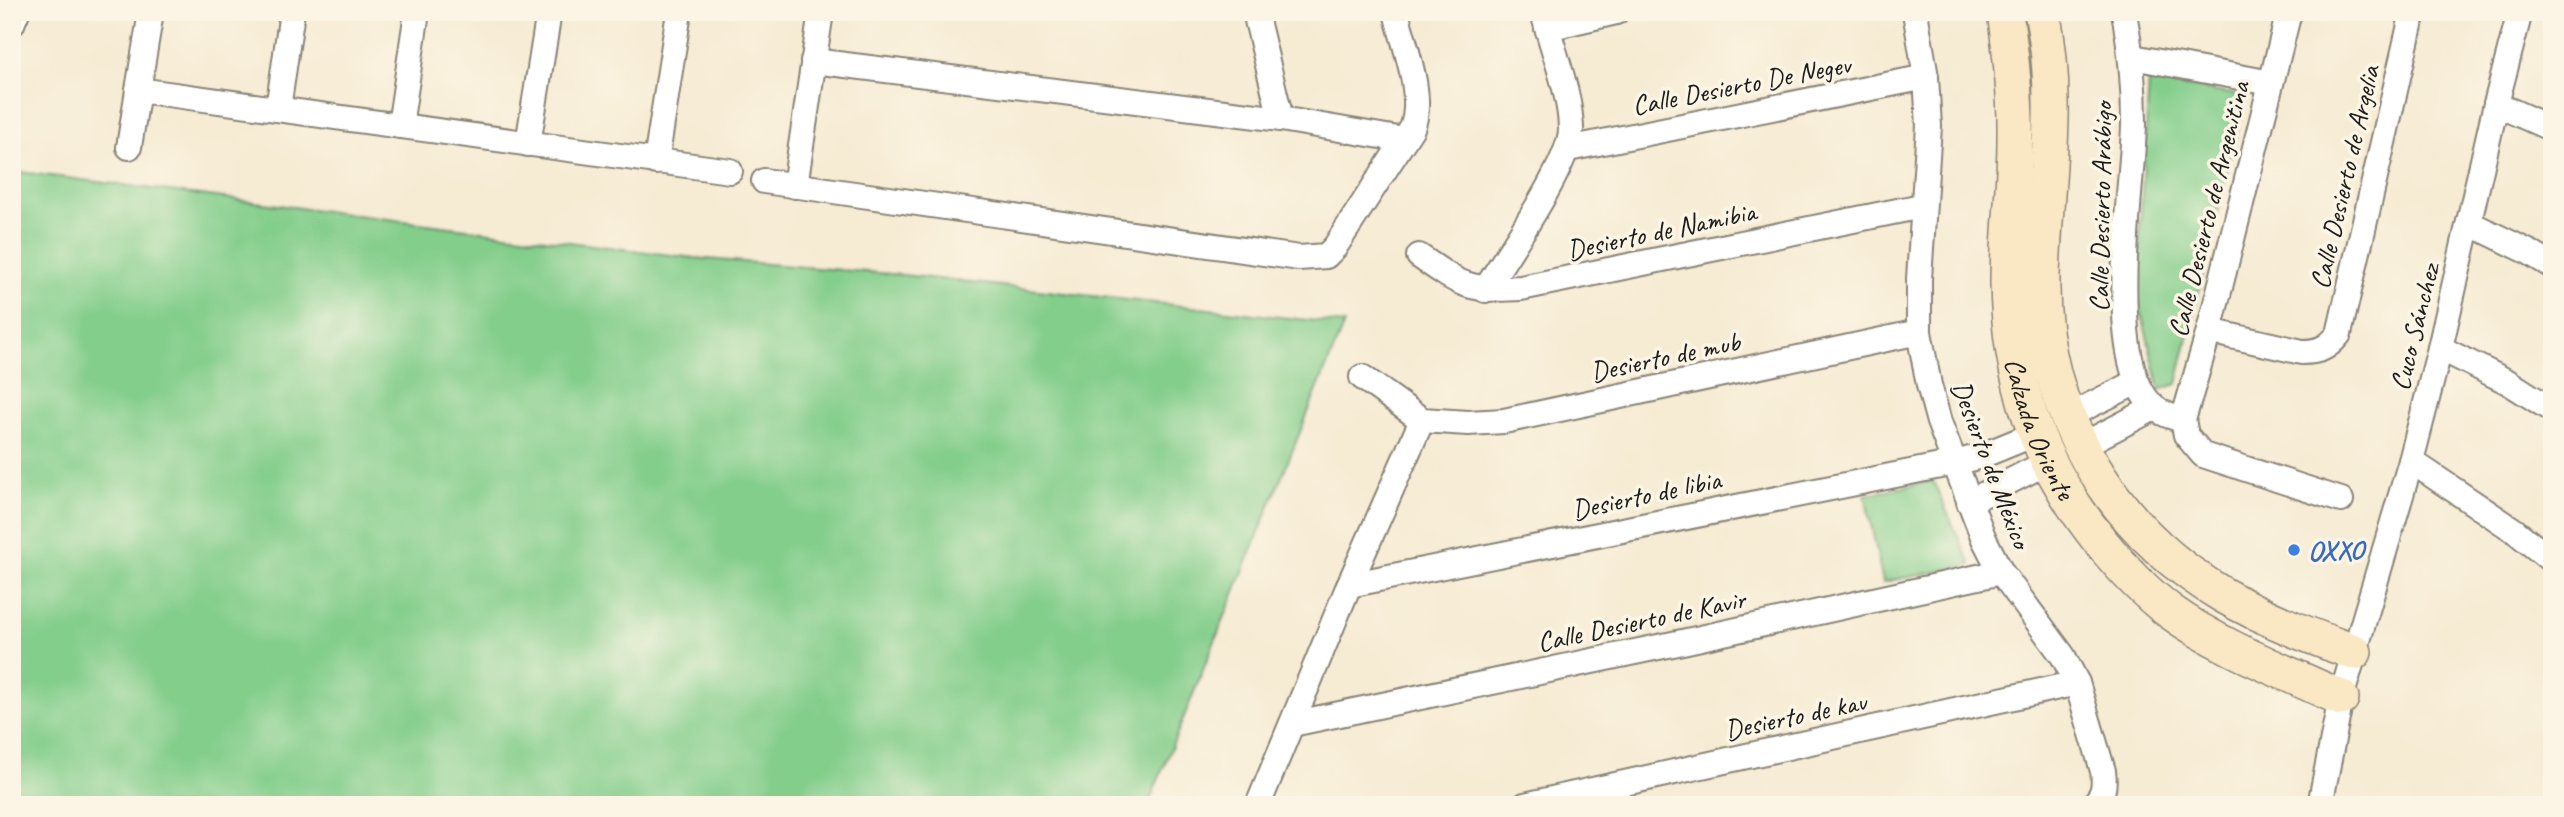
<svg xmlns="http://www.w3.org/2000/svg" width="2564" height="817" viewBox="0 0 2564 817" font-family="Caveat,sans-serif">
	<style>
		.green { fill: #83ce8b; stroke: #507554; stroke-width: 2 }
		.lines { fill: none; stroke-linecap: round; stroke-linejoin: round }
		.street-casing { stroke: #898478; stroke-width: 28 }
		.secondary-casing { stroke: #898478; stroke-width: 38 }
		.street { stroke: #fff; stroke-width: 24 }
		.secondary { stroke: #fae7c3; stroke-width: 35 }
		.shop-dot { fill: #3f7fe0; stroke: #fcf5e5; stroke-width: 2.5 }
		.labels { text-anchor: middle; stroke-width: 7; stroke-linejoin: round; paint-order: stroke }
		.street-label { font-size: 28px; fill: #1c1c1c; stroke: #fcf5e5 }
		.shop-label { font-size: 28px; font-weight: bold; fill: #366cbe; stroke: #fcf5e5; text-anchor: start }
	</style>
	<rect width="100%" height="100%" fill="#fcf5e5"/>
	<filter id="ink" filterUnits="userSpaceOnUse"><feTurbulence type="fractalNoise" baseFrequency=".0143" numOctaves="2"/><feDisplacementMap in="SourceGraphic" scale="14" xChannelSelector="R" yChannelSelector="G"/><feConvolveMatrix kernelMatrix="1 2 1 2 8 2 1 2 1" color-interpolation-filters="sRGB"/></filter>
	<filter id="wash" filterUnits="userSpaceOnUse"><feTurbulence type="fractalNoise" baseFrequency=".00686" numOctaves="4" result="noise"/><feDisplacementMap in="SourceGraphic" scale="28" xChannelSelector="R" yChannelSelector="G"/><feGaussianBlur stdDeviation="1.57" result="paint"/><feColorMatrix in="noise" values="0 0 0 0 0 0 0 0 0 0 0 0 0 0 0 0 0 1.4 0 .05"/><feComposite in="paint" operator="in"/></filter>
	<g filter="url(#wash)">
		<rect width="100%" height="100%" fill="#f6ebd3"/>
		<g class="green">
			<path d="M2149,81L2245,96L2177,384L2160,390L2136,291Z"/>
			<path d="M12,171L694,258L903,275L1344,324L1148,805H12Z"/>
			<path d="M1933,481L1971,565L1883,582L1865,495Z"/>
		</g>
	</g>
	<g filter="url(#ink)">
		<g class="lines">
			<defs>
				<g id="street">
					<path d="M151,12L138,90L730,171"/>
					<path d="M1255,12L1281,119"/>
					<path d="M1915,12L1926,77L1929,126L1919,279V332L1929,385L1939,422L1984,539L2001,572L2063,656L2077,683L2103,771C2105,786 2104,794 2093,805"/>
					<path d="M2124,12C2131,50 2134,86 2134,124C2133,185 2103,365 2154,407C2161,414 2173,417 2183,420"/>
					<path d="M2289,12L2209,331L2183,420L2186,435L2203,455L2341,500"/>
					<path d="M12,24L17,12"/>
					<path d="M1547,28L1616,12"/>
					<path d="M2133,57L2271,83"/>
					<path d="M813,61L1281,119L1404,140"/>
					<path d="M2496,104L2552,129"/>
					<path d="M278,109L292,12"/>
					<path d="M400,126L417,12"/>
					<path d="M528,144L549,12"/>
					<path d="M129,147L138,90"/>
					<path d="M1568,149L1926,77"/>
					<path d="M656,162L679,12"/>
					<path d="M764,181L1299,258L1326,256L1335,247L1412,128C1425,96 1404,46 1396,12"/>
					<path d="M795,186L821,12"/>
					<path d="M2469,223L2529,252L2552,266"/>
					<path d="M1419,256C1462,286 1468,291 1521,288L1922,206"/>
					<path d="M1485,290C1505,258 1572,161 1571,128C1570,91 1552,49 1543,12"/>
					<path d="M2209,331L2302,352C2319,352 2328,348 2339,334L2413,12"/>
					<path d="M2440,348L2508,382L2552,410"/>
					<path d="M1362,377L1422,420L1468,423L1504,421L1919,332"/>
					<path d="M2066,417L2137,382"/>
					<path d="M2081,446L2154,408"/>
					<path d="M2411,461L2515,531L2552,561"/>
					<path d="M1969,502L2048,462"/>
					<path d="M1349,585L1955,463L1981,456L2035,434"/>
					<path d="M1292,724L1687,641L2001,572"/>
					<path d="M1258,805L1349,585L1422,420"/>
					<path d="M1525,805L2077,683"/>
					<path d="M2320,805L2341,698L2411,461L2440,348L2496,104L2520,12"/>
				</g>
				<g id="secondary">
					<path id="s1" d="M2005,12C2011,54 2016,97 2015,139C2015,187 2008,234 2008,282C2009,382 2038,463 2100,541C2121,567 2144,592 2171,612C2221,648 2286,672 2341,698"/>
					<path d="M2042,12C2061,100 2045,187 2042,275C2039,408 2109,528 2223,595C2265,619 2309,636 2354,652"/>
				</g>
			</defs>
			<use href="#street" class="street-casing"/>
			<use href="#secondary" class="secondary-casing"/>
			<use href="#street" class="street"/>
			<use href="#secondary" class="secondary"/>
		</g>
	</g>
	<circle class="shop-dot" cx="2294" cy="550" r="7"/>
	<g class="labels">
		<g class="street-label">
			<text transform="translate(1741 84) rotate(-11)" y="10">Calle Desierto De Negev</text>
			<text transform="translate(2344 177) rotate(-77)" y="10">Calle Desierto de Argelia</text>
			<text transform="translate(2100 207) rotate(-89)" y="10">Calle Desierto Arábigo</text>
			<text transform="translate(2208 209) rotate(-76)" y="10">Calle Desierto de Argenitina</text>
			<text transform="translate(1661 230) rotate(-12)" y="10">Desierto de Namibia</text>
			<text transform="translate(2414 327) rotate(-76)" y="10">Cuco Sánchez</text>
			<text transform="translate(1665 356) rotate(-12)" y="10">Desierto de mub</text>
			<text dy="10" stroke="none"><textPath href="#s1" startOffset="422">Calzada Oriente</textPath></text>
			<text transform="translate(1992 464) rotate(69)" y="10">Desierto de México</text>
			<text transform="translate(1646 494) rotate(-12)" y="10">Desierto de libia</text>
			<text transform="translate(1641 620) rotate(-12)" y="10">Calle Desierto de Kavir</text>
			<text transform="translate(1795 715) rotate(-12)" y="10">Desierto de kav</text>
		</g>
		<g class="shop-label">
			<text x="2308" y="560">OXXO</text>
		</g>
	</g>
	<rect width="2564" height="817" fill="none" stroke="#fcf5e5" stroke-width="42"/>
</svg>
